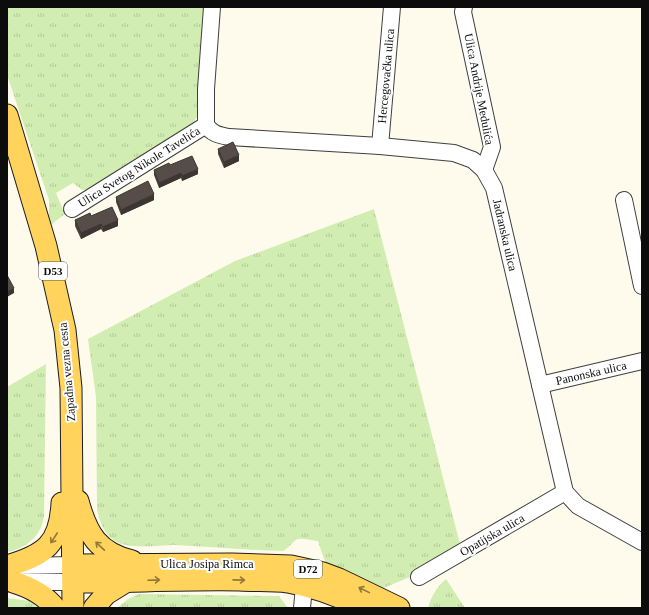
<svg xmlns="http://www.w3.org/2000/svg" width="649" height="615" viewBox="0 0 649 615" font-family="'Times New Roman',serif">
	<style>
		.grass { fill: url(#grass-tufts) }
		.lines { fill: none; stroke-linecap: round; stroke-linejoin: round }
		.minor-casing { stroke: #3f3f3f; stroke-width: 18 }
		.major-casing { stroke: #1d1d1d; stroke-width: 23 }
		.minor { stroke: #fff; stroke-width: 16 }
		.major { stroke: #ffd35c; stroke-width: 21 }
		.wall { fill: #4a423e }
		.shaded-wall { fill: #3c3632 }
		.building { fill: #564d48; stroke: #3c3632 }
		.oneway { stroke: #927938 }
		.labels { text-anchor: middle; stroke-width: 4; stroke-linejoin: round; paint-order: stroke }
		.shield { fill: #fff; stroke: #555; stroke-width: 1 }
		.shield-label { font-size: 11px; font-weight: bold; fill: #0c0c0c }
		.street-label { font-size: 12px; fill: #0c0c0c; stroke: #fff }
	</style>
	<defs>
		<pattern id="grass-tufts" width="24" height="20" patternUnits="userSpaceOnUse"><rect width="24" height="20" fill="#d2edb2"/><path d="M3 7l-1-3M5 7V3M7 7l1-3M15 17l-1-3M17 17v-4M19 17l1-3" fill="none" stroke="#b3ca98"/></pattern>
	</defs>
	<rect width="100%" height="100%" fill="#fffbec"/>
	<g class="grass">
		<path d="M7,7H210L200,112L192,125L90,189L82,190L73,183L56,193L65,214L49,226V200L7,75Z"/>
		<path d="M374,209L461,548L410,577L381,589L330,568L324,559L318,541C312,541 303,538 298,539C295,539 288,549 283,551C247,550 212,547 176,545C159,545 129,550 115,541C104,534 100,522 97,510L96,397L88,339L235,261Z"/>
		<path d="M46,364L44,516C41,536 27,548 7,552V387Z"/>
		<path d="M446,579L465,608H428C431,596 437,587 446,579Z"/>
		<path d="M139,594L279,596L288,608H117L128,599Z"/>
		<path d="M7,598L30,601L39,608H7Z"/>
	</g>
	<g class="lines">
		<defs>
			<g id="minor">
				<path d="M464,7L463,12L492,147L484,170"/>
				<path d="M206,125C212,134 219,135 229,137L380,146L454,153L473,160L484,170L494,188L565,492L578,506L642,542"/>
				<path d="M206,125V89L212,7"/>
				<path d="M380,146L392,7"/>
				<path d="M624,200L642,286"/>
				<path d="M72,209L206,125"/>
				<path d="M540,385L642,361"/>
				<path d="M17,566L73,565"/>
				<path d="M419,577L565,492"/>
				<path d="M21,582H73"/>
				<path d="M302,608L305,576"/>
			</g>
			<g id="major">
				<path d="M7,115L46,246L65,330L71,388L73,608"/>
				<path d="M78,501C87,534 98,553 132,561"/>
				<path d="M73,565L232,564L291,566L323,573L339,579L399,608"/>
				<path d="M7,566C45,555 60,544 62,503"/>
				<path d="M13,582C30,587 44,594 55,608"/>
				<path d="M73,582C129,582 184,579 240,580C256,581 272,580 288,582C315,587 339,596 363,608"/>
				<path d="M94,608L106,594L127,581"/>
			</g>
		</defs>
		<use href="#minor" class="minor-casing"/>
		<use href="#major" class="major-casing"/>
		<use href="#minor" class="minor"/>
		<use href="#major" class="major"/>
	</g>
	<g class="wall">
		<path d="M218,149L239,161L224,168L218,154Z"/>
		<path d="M170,165L198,174L182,181L181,178L159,188L154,175V170Z"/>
		<path d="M116,197L154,200L121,215L116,202Z"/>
		<path d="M91,216L118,226L103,232L101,229L81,239L75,226V220Z"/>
	</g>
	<g class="shaded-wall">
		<path d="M239,155V161L224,168V162Z"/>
		<path d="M198,169V174L182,181V176Z"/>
		<path d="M181,173V178L159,188V183Z"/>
		<path d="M154,194V200L121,215V210Z"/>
		<path d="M118,220V226L103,232V227Z"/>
		<path d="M101,224V229L81,239V233Z"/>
		<path d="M14,288V293L7,297V292Z"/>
	</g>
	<g class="building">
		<path d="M233,142L239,155L224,162L218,149Z"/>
		<path d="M192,156L198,169L182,176L181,173L159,183L154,170L169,163L170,165Z"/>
		<path d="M148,181L154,194L121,210L116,197Z"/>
		<path d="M112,207L118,220L103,227L101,224L81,233L75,220L90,213L91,216Z"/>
		<path d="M7,275L14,288L7,292Z"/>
	</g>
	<defs><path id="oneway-shaft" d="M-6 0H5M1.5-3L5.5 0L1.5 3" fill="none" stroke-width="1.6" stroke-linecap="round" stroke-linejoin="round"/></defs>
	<g class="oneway">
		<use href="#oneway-shaft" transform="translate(54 538) rotate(123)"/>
		<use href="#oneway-shaft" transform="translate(100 546) rotate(-137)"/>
		<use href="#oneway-shaft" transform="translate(154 580) rotate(-2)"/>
		<use href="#oneway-shaft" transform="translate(239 580) rotate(1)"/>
		<use href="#oneway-shaft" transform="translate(364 590) rotate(-154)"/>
	</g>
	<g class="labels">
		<g class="shield">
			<rect x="39" y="262" width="28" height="18" rx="3"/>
			<rect x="294" y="560" width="28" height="18" rx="3"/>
		</g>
		<g class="shield-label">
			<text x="53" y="275">D53</text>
			<text x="308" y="573">D72</text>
		</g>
		<g class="street-label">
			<text transform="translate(386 76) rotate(-85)" y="4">Hercegovačka ulica</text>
			<text transform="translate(479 89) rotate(79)" y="4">Ulica Andrije Medulića</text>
			<text transform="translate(139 167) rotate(-32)" y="4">Ulica Svetog Nikole Tavelića</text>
			<text transform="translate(505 235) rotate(77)" y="4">Jadranska ulica</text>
			<text transform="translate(67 372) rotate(-95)" y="4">Zapadna vezna cesta</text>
			<text transform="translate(591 373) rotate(-13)" y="4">Panonska ulica</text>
			<text transform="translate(492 535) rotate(-30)" y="4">Opatijska ulica</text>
			<text x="207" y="568">Ulica Josipa Rimca</text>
		</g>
	</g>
	<rect width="649" height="615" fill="none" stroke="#0c0c0c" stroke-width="16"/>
</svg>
